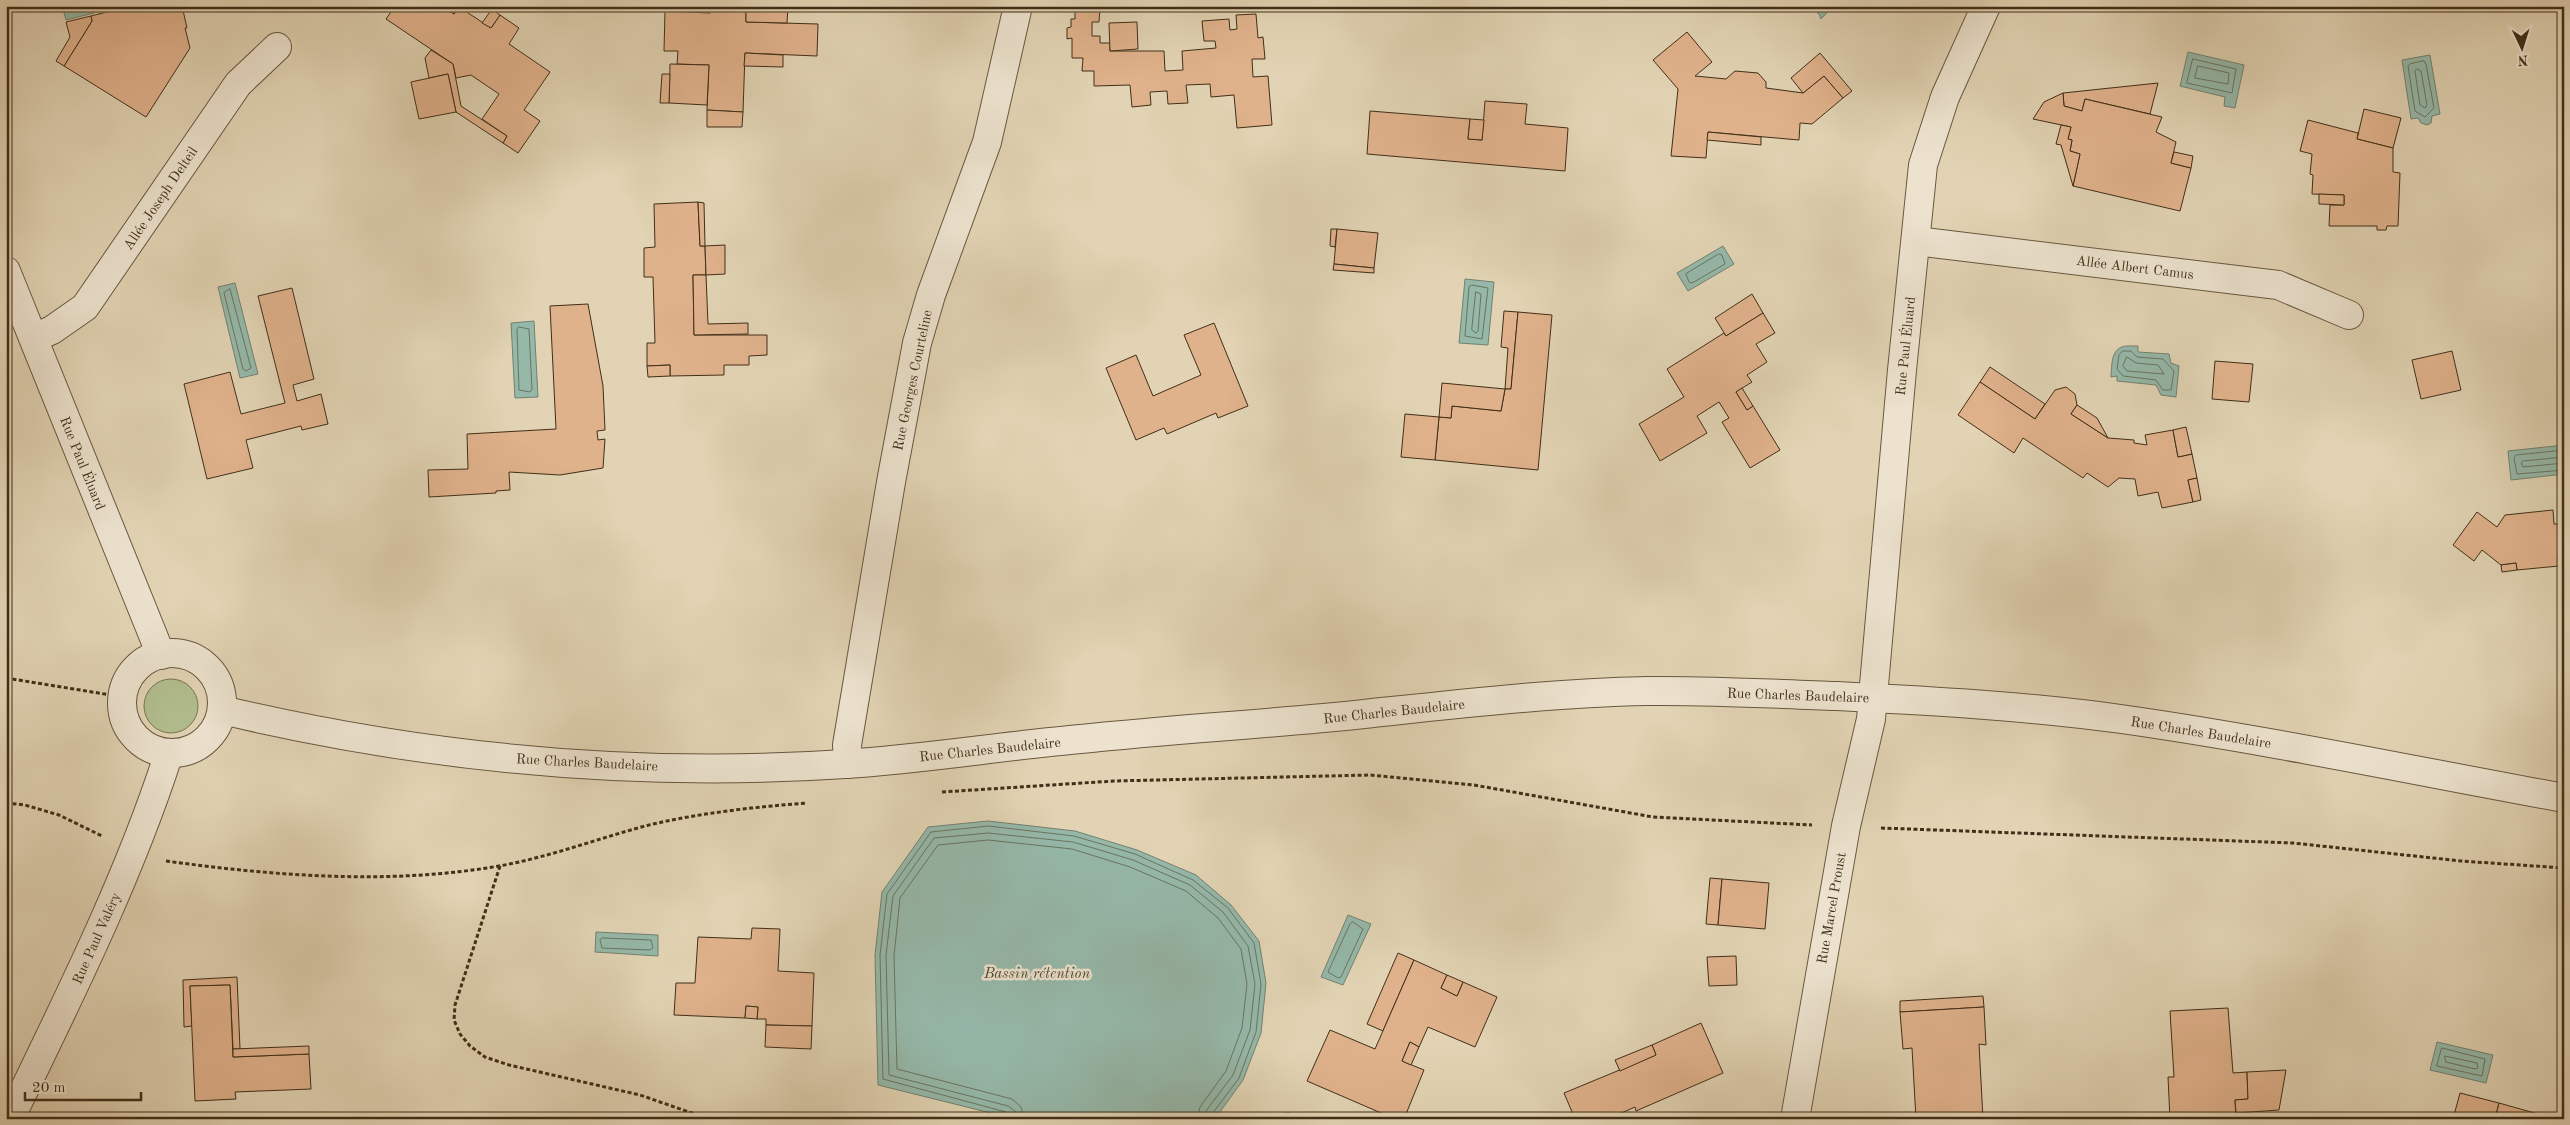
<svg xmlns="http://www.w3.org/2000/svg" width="2570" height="1125" viewBox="0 0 2570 1125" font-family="'Old Standard TT',serif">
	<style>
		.green { fill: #b1bd8e; stroke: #787653 }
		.water { fill: #95b8a9; stroke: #73816f }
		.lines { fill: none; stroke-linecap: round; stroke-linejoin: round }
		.shore { stroke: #6a7460; stroke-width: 1 }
		.building { fill: #e0b28c; stroke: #402f18 }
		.street-casing { stroke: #68583f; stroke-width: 30 }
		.path { stroke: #402f18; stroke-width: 3; stroke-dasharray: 4 2.5; stroke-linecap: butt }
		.street { stroke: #ece2ce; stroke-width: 28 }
		.labels { text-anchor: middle; stroke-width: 5; stroke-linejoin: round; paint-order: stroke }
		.street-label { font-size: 14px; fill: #402f18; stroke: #ece2ce }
		.water-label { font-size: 15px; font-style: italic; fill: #514a35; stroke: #ece2ce }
	</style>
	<rect width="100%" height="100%" fill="#e1d3b3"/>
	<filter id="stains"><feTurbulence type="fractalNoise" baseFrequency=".004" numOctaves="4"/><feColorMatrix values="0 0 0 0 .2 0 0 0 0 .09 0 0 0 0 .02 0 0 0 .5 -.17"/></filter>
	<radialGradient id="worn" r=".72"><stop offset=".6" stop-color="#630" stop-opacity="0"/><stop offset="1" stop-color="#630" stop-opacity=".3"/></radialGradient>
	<circle class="green" cx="171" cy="706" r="27"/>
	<g class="water">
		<path d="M62,6H93L94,13L66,20Z"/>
		<path d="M1809,6H1833L1821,19L1819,14Z"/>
		<path d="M2188,52L2244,65L2235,108L2224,106L2225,97L2180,86Z"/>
		<path d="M2430,55L2440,114L2432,116L2431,123L2427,125L2421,123L2418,118L2411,119L2402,60Z"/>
		<path d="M1723,246L1734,264L1688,291L1677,273Z"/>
		<path d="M1465,279L1494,282L1488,345L1459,343Z"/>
		<path d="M235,283L258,374L240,378L218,287Z"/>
		<path d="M534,321L538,397L515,398L511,323Z"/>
		<path d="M2126,346H2138V352L2169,354L2171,363L2179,366L2176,397L2161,395L2156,385L2117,381V376L2111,377C2112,363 2111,348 2126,346Z"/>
		<path d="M2564,445V474L2511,480L2508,451Z"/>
		<path d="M988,821L1075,831L1137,850L1196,875L1231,905L1259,941L1266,983L1261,1033L1243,1080L1217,1116L1211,1119H1015L878,1085L875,955L882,892L928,827Z"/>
		<path d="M1348,915L1371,924L1343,985L1321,977Z"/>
		<path d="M596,932L658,935V956L595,952Z"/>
		<path d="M2437,1042L2493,1055L2486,1083L2430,1070Z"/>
	</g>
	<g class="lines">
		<g class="shore">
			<path d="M2193,59L2236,69L2232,93L2187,83Z"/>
			<path d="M2424,61L2426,64L2434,108L2425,117L2415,111L2408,66L2410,64Z"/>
			<path d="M2198,66L2229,73L2228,84L2195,78Z"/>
			<path d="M2417,69L2421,71L2427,105L2425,108L2420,105L2415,71Z"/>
			<path d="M1719,254L1722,255L1725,264L1692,283L1689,282L1686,274Z"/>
			<path d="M1472,285L1488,288L1482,339L1465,336L1469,287Z"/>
			<path d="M230,289L251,368L246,371L243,369L224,293Z"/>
			<path d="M1476,292L1481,294L1478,331L1476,333L1472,330Z"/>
			<path d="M519,327L529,329L532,389L530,392L519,390L517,330Z"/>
			<path d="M2123,351H2131L2137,357L2163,359L2174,371L2171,390H2163L2156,380L2123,376L2117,369L2119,355Z"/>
			<path d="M2127,357L2136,363L2158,365L2164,374L2127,371L2123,366Z"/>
			<path d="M2564,450L2516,455L2514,458L2517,474L2564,470"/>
			<path d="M2564,457L2523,461L2521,463L2523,467L2564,463"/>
			<path d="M1353,922L1363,929L1341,977L1338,978L1328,972L1350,924Z"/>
			<path d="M603,938L651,940L653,948L650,950L602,948L600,940Z"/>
			<path d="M2442,1048L2485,1059L2482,1076L2437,1066Z"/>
			<path d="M2445,1056L2477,1063L2478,1068L2475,1069L2446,1062Z"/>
			<path d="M1011,1119L1006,1112L883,1079L880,955L887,894L931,832L988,826L1074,836L1135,854L1193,880L1228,908L1254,943L1261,984L1256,1032L1239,1078L1212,1114L1211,1119"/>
			<path d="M1017,1119L1015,1111L1008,1106L889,1075L886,955L893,896L934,838L988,833L1073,842L1133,860L1190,885L1223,912L1248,946L1255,984L1250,1030L1233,1075L1206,1111L1204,1119"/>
			<path d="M1024,1119L1021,1107L1012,1099L897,1069L894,956L900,898L938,845L988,840L1072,849L1130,867L1186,891L1218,918L1241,949L1247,984L1242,1028L1226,1071L1200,1107L1197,1119"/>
		</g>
	</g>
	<g class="building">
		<path d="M130,6H182L187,28H185L190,48L146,117L64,66L92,21L91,16Z"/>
		<path d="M395,6H442L454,14L459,7L491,28L500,15L519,28L509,44L550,72L524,110L540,121L518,153L503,143L507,136L482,119L499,94L471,75L456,78L453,64L386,19Z"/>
		<path d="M442,6H459L454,14Z"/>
		<path d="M711,6H746V22L818,24L817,56L745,53L743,112L707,110L709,65L677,64L678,51H664L665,11L710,13Z"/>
		<path d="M746,6H788L787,23L746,22Z"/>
		<path d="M1075,8H1100L1099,22H1092V36H1100V43H1110V51H1164L1165,71L1183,70L1182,51L1216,48L1215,41H1204L1202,21L1229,19L1230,30L1237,29L1236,15L1256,14L1258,38L1263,37L1265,59H1252L1253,77L1268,76L1272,125L1237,128L1234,95L1211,97L1210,84L1186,85L1188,103L1168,104L1167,91L1150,92L1151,105L1132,107L1130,85L1094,86V71H1082L1083,58H1072V38L1067,39V28L1071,27V19H1075Z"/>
		<path d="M492,9L500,15L491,28L482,23Z"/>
		<path d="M91,16L92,21L64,66L56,61L70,37L66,22Z"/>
		<path d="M1137,22L1138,49L1110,51L1109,23Z"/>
		<path d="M1687,32L1712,62L1695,76L1726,79L1735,71L1758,73L1766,82V88L1803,93L1824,76L1843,98L1812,124L1800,123L1799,140L1708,132L1706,158L1671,156L1678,89L1653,60Z"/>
		<path d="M431,50L453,64L461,106L507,136L503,143L456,112L448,74L429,78L425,58Z"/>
		<path d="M745,53L783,55V67L744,66Z"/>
		<path d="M1820,53L1852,91L1843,98L1824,76L1803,93L1791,78Z"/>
		<path d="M670,64L709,65L707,105L669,103Z"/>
		<path d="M448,74L456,112L419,119L411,82Z"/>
		<path d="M662,74H670L669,103H660Z"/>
		<path d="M2158,83L2150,114L2085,99L2082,111L2064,106L2063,93Z"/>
		<path d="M2063,93L2064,106L2082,111L2085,99L2162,117L2156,132L2176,142L2171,163L2191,168L2180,211L2073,186L2080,154L2070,151L2072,140L2068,139L2071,127L2033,119L2044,102Z"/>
		<path d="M1485,101L1527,104L1525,124L1568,128L1565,171L1367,154L1370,111L1470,119L1468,139L1482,140Z"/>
		<path d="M2364,109L2401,118L2393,148L2357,139Z"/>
		<path d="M707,110L743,112L742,127H707Z"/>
		<path d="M1470,119L1484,120L1482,140L1468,139Z"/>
		<path d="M2308,120L2358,133L2357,139L2393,148V172L2400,173L2398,226H2387L2386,230H2377V226H2329L2330,205H2344V195L2312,194L2313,175L2310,174L2312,154L2300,151Z"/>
		<path d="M2061,125L2071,127L2068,139L2072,140L2070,151L2080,154L2073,186L2061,145L2056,144Z"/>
		<path d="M1708,132L1761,137V145L1707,140Z"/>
		<path d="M2174,152L2193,156L2191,168L2171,163Z"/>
		<path d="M2319,194L2344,195V205L2319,204Z"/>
		<path d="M698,202L700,246H705L706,275H693L694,335H767V355L749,356V365H724V375L670,376V365L647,366V343H655L653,277H644V248L655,247L654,204Z"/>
		<path d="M698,202L704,203L705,246H700Z"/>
		<path d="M2564,214V277H2559Z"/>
		<path d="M1331,229H1337L1335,247L1330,246Z"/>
		<path d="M1337,229L1378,233L1374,268L1334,264Z"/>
		<path d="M725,245V274L706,275L705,246Z"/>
		<path d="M1334,264L1374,268V273L1333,270Z"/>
		<path d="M693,275H706L708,324L748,323V334L694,335Z"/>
		<path d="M292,288L314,379L293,385L297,401L321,394L328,424L302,430L301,426L246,440L253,468L207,479L184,384L230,372L241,414L285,403L258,296Z"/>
		<path d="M1752,294L1763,313L1726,336L1715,318Z"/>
		<path d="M588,304L603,386L605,430L597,431L598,440L605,439L603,468L560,475L509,472L510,490L496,491V493L429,497L428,470L468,469L467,434L556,429L550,306Z"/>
		<path d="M1504,311L1518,312L1511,389H1505L1508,348L1501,347Z"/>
		<path d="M1518,312L1552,315L1538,470L1435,460L1439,417L1451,418L1452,406L1501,411L1505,389H1511Z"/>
		<path d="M1763,313L1775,333L1756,344L1767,362L1747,375L1752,382L1736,392L1747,410L1753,406L1780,450L1750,468L1722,422L1729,418L1719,402L1697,416L1707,433L1660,461L1639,424L1684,397L1667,369L1724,333L1726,336Z"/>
		<path d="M1214,323L1248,406L1218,418L1216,413L1167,434L1164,428L1136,440L1106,368L1136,355L1153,396L1201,375L1184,335Z"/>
		<path d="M2452,351L2461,390L2421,399L2412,360Z"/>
		<path d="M2215,361L2253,364L2249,402L2212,399Z"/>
		<path d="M670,365V376L648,377L647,366Z"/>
		<path d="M1990,367L2045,404L2035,419L1980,382Z"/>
		<path d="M1980,382L2035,419L2055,390L2066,387L2075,394L2077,405L2071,414L2108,438L2134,440V443L2147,445L2145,435L2173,430L2178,457L2192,454L2197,478L2188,480L2193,502L2162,508L2158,492L2138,496L2135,479L2119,478L2108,487L2087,473L2083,478L2023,438L2014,453L1958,415Z"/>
		<path d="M1442,383L1505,389L1501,411L1452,406L1451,418L1439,417Z"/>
		<path d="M1742,388L1753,406L1747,410L1736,392Z"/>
		<path d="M2077,405L2097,418L2108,438L2071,414Z"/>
		<path d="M1405,414L1439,417L1435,460L1401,457Z"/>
		<path d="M2186,427L2192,454L2178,457L2173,430Z"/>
		<path d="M2197,478L2201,500L2193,502L2188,480Z"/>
		<path d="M2553,510L2554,524H2560V518L2564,517V557L2558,558L2559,566L2517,570L2516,563L2501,565L2482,550L2474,561L2453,545L2477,512L2497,527L2505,515Z"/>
		<path d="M2516,563L2517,570L2502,572L2501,565Z"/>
		<path d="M1710,878L1722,879L1718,925L1706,924Z"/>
		<path d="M1722,879L1769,883L1765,929L1718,925Z"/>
		<path d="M752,928L780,929L778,971L814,973L812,1026L766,1025V1019H757L758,1007L746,1006L745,1018L674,1015L676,983H695L698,937L751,939Z"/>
		<path d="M1398,953L1414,960L1383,1031L1367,1024Z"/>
		<path d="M1736,956L1737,985L1709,986L1707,957Z"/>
		<path d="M1414,960L1447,975L1441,988L1457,996L1463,982L1497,997L1475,1047L1428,1027L1419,1047L1410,1042L1402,1061L1424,1070L1404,1119H1395L1307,1081L1330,1030L1375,1049Z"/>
		<path d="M1447,975L1463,982L1457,996L1441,988Z"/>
		<path d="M237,977L240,1049H233L230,985L190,986L192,1026L184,1027L183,980Z"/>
		<path d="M230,985L233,1057L309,1054L311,1089L235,1092L236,1099L195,1101L190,986Z"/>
		<path d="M1983,996L1984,1007L1900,1012V1001Z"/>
		<path d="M746,1006L758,1007L757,1019L745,1018Z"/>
		<path d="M1984,1007L1986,1045L1979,1044L1983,1119H1916L1912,1048L1903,1049L1900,1012Z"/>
		<path d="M2228,1008L2233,1073L2247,1072L2248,1099L2235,1100L2236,1119H2170L2168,1077H2174L2170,1011Z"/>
		<path d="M1701,1023L1723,1073L1636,1111L1635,1107L1608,1119H1575L1564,1093L1656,1055L1652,1045Z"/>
		<path d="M766,1025L812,1026L811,1049L765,1047Z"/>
		<path d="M1410,1042L1419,1047L1411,1065L1402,1061Z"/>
		<path d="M1652,1045L1656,1055L1620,1071L1615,1060Z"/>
		<path d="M309,1046V1054L233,1057V1049Z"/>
		<path d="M2286,1070L2279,1110L2236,1113L2235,1100L2248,1099L2247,1072Z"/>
		<path d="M2460,1093L2499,1103L2495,1119H2453Z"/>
		<path d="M2499,1103L2538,1114L2537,1119H2495Z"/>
		<path d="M1290,1113V1119H1273V1114Z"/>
	</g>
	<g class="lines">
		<defs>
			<g id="street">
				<path d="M1916,241L2278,285L2349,315"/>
				<path d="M6,271L161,655"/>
				<path d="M34,338L52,330L85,307L238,84L277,47"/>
				<circle cx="172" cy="703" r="50"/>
				<path d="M222,710C425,758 636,778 845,764C924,759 1002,746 1081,739C1175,729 1270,724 1364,714C1458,704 1553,693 1648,691C1711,690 1774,694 1837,696C1932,701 2026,706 2121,719C2269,740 2416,771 2564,798"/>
				<path d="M848,764L847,745L891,482L917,343L931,295L987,142L1018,6"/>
				<path d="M10,1119C68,999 128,880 169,753"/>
				<path d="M1795,1119L1846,826L1871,719L1902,370L1923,165L1945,97L1986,6"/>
			</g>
		</defs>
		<use href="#street" class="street-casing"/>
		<g class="path">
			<path d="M6,678L123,697"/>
			<path d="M942,792L1114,781L1370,775L1474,785L1653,817L1812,825"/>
			<path d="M6,803L25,805L59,815L102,836"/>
			<path d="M1881,828L2293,843L2461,861L2564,868"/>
			<path d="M166,861C276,876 389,885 499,866C550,857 599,838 649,825C700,813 754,807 807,803"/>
			<path d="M500,866L455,1005L454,1020L460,1034L470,1046L485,1057L509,1065L640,1095L709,1119"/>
		</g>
		<use href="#street" class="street"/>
	</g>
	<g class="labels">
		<g class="street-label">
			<text transform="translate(160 198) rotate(-56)" y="5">Allée Joseph Delteil</text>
			<text transform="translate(2135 267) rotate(7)" y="5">Allée Albert Camus</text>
			<text transform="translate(1905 346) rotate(-84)" y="5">Rue Paul Éluard</text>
			<text transform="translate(912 380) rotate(-78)" y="5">Rue Georges Courteline</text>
			<text transform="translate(83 463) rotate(68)" y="5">Rue Paul Éluard</text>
			<text transform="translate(1798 695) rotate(2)" y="5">Rue Charles Baudelaire</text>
			<text transform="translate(1394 711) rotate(-6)" y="5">Rue Charles Baudelaire</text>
			<text transform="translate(2201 732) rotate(9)" y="5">Rue Charles Baudelaire</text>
			<text transform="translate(990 749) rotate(-6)" y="5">Rue Charles Baudelaire</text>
			<text transform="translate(587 762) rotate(3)" y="5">Rue Charles Baudelaire</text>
			<text transform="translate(1831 908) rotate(-80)" y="5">Rue Marcel Proust</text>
			<text transform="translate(96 938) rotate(-66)" y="5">Rue Paul Valéry</text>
		</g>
		<g class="water-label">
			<text x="1037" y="978">Bassin rétention</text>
		</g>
	</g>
	<rect width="2570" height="1125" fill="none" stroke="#e1d3b3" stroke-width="25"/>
	<rect x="8" y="8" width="2555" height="1110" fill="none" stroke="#402f18" stroke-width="2.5"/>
	<rect x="12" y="12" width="2545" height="1100" fill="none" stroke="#402f18"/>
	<g transform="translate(2522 48) rotate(176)" stroke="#ece2ce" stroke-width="4" paint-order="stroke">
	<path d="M0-4L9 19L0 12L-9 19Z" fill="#402f18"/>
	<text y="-8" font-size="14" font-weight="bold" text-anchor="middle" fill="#402f18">N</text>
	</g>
	<path d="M25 1092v8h116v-8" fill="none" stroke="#402f18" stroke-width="2.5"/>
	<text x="32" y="1092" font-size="15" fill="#402f18" stroke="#ece2ce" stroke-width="4" paint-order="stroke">20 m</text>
	<rect width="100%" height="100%" filter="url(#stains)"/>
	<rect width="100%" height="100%" fill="url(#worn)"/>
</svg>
